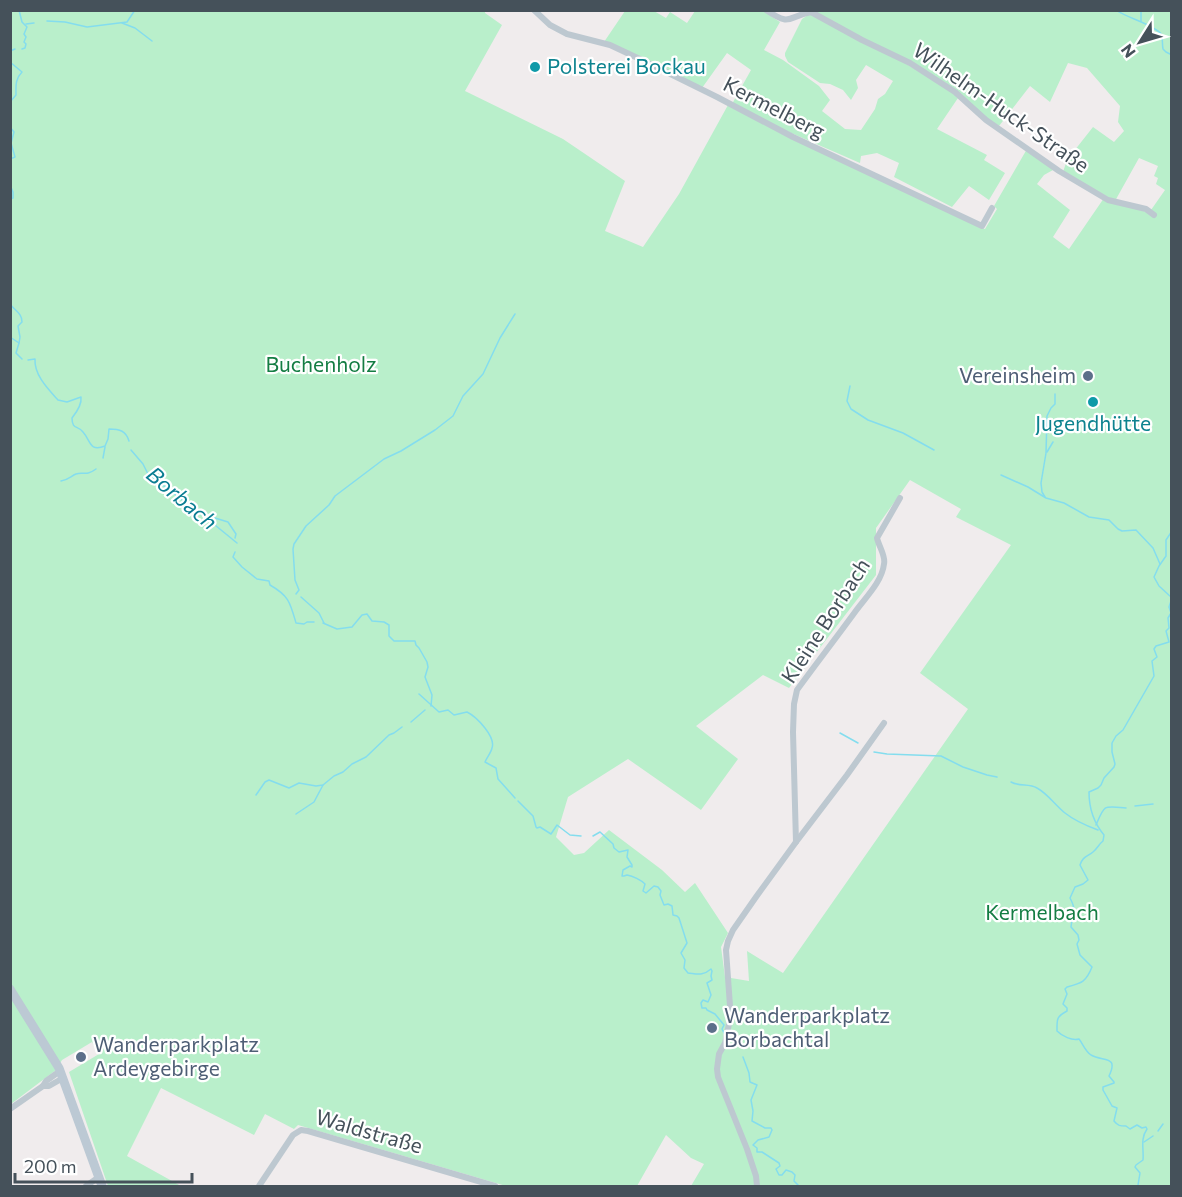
<svg xmlns="http://www.w3.org/2000/svg" width="1182" height="1197" viewBox="0 0 1182 1197" font-family="Commissioner,sans-serif">
	<style>
		.green { fill: #b9efcb; fill-rule: evenodd }
		.lines { fill: none; stroke-linecap: round; stroke-linejoin: round }
		.stream { stroke: #84ddee; stroke-width: 1.5 }
		.street { stroke: #bdc8d0; stroke-width: 6 }
		.secondary { stroke: #bcc9d4; stroke-width: 9 }
		.culture-dot { fill: #0f9aa8; stroke: #fff; stroke-width: 2 }
		.service-dot { fill: #5c6f8a; stroke: #fff; stroke-width: 2 }
		.labels { text-anchor: middle; stroke-width: 4.5; stroke-linejoin: round; paint-order: stroke }
		.culture-label { font-size: 21px; fill: #0d838f; stroke: #fff; text-anchor: start }
		.street-label { font-size: 21px; fill: #45515a; stroke: #fff }
		.park-label { font-size: 21px; fill: #147d43; stroke: #fff }
		.service-label { font-size: 21px; fill: #4e5e75; stroke: #fff; text-anchor: start }
		.water-label { font-size: 22px; font-style: italic; fill: #0a7d92; stroke: #fff }
	</style>
	<rect width="100%" height="100%" fill="#f0eced"/>
	<g class="green">
		<path d="M11,11H485V13L502,25L465,91L563,139L625,181L605,231L643,247L679,194L728,105L790,138L985,229L997,209L994,206L1027,149L1053,170L1044,175L1037,184L1070,210L1053,237L1069,249L1104,198C1118,206 1134,207 1149,213L1153,211L1151,210L1165,190L1156,184L1158,178L1154,176L1158,166L1139,158L1115,201L1063,172L1067,160L1093,127L1114,142L1124,131L1118,122L1120,106L1087,68L1068,63L1050,102L1030,86L999,126L987,118L956,91L911,62L862,38L817,13L810,11H1171V1186H691L704,1164L691,1158L666,1135L637,1186H506L298,1125L294,1129L265,1114L254,1135L161,1088L127,1156L181,1186H108L69,1072L99,1054L92,1042L62,1060L56,1070L11,1104ZM910,480L961,509L956,517L1011,545L920,673L968,709L783,973L747,951L749,981L725,977L721,947L728,933L695,883L685,892L662,870L609,830L584,853L574,855L556,837L568,797L628,759L701,810L738,759L696,726L763,675L789,688L876,575V528Z"/>
		<path d="M625,11H654L666,18L670,12L687,23L695,11H763L780,22L764,50L783,60L819,86L830,100L822,111L845,129L861,130L875,109L878,99L885,94L893,81L866,65L856,80L858,88L851,100L843,90L830,84L820,83L788,62L785,56V53L802,19L808,15H812L887,52L954,93L958,98L937,129L987,155L984,160L1005,173L989,200L969,186L952,207L894,177L899,163L877,153L861,156L860,163L775,126L732,104L751,70L727,53L702,88L604,42Z"/>
	</g>
	<g class="lines">
		<g class="stream">
			<path d="M19,10L22,22L27,27L24,34L26,37L24,42L26,44L25,48L22,49"/>
			<path d="M1116,10C1127,18 1155,25 1161,34C1163,38 1162,44 1163,49L1166,52L1172,55"/>
			<path d="M47,21L65,22L87,27L127,22L135,10"/>
			<path d="M1141,21V10"/>
			<path d="M122,23L135,28L152,41"/>
			<path d="M26,24L34,23"/>
			<path d="M10,51L15,49"/>
			<path d="M10,62L22,72C15,79 16,86 16,95L10,102"/>
			<path d="M10,127L14,132L11,143L15,157L10,159"/>
			<path d="M10,185L13,192V198L10,199"/>
			<path d="M10,304C15,311 22,313 22,322L18,326L20,337L19,343"/>
			<path d="M10,337L19,343L16,353L22,359"/>
			<path d="M28,360L35,359C34,375 48,389 58,400L67,402L81,397C82,404 76,413 72,418C72,430 78,425 83,432C91,441 89,452 105,446L108,439L109,429C120,429 126,431 129,441"/>
			<path d="M850,386L847,401L851,409L868,420L903,433L934,450"/>
			<path d="M131,450L143,464L148,474L210,521L237,543"/>
			<path d="M1047,452L1053,442"/>
			<path d="M103,458L105,447"/>
			<path d="M1001,475L1028,487L1046,498L1064,503L1089,517L1109,520L1118,529L1122,531L1136,530L1153,548L1160,564"/>
			<path d="M61,481C68,480 71,476 76,474C84,471 85,477 96,469"/>
			<path d="M1045,497L1042,492L1041,483L1046,453L1047,416L1051,408L1055,404V394"/>
			<path d="M211,520L215,518L228,522L236,534L235,538"/>
			<path d="M235,552L233,557L242,567L257,579L269,581L270,585C289,596 290,602 296,623L304,624L307,622H314"/>
			<path d="M296,594L299,590L295,580L293,549L294,544L306,526L329,505L335,496L384,459L401,451L435,430L453,416L463,396L483,374L500,338L515,314"/>
			<path d="M301,597L319,613L324,623"/>
			<path d="M1171,597L1159,586L1154,577L1159,566L1166,556V540L1172,531"/>
			<path d="M323,623L337,629L352,627L362,615L367,614L372,621L384,622L389,625V636L394,641H415L416,645L419,648L427,662L428,667L425,677L432,695L431,706"/>
			<path d="M419,694L439,712L448,710L454,715L467,712C477,717 496,737 492,748C491,753 487,757 485,762L496,768L498,779L515,798"/>
			<path d="M411,722L425,710"/>
			<path d="M840,733L858,743"/>
			<path d="M874,752L887,754L941,756L963,767L987,775L997,777"/>
			<path d="M1011,782C1020,787 1029,783 1037,788C1048,794 1055,805 1065,813C1075,821 1087,826 1098,830"/>
			<path d="M256,795L265,782L269,780L289,788L299,783L316,786L323,785L334,776L343,772L352,764L366,757L389,735L394,733L402,727"/>
			<path d="M518,801L533,816L536,827L537,828L540,827L551,834L557,825L570,835L581,836"/>
			<path d="M1135,806L1153,804"/>
			<path d="M296,814L314,802L323,785"/>
			<path d="M1096,825C1105,804 1103,806 1126,808"/>
			<path d="M593,836L600,832L613,844L614,848L619,852L628,850L627,857L632,865V867L630,866L623,870L622,876H624L627,875C633,876 641,880 645,884L643,891L646,893L654,886L658,887L661,891L660,895L664,905L668,904L672,906L673,915L677,916L679,918L687,943L681,953L685,960L684,968L688,973C698,974 703,976 711,969L712,971L711,976L712,980L707,983L711,995L708,1002L703,1000L701,1003L702,1008H706L707,1010L715,1014L724,1025L722,1029L724,1033"/>
			<path d="M731,1038L739,1041"/>
			<path d="M743,1057L749,1073L750,1082L757,1085L751,1100L753,1111L752,1121L765,1128H771L772,1130L769,1137L758,1140L753,1145L757,1148V1152H762L779,1163L780,1166L776,1169L779,1175H782L786,1170L792,1172L795,1175L794,1181L799,1186"/>
			<path d="M1158,1131L1163,1124"/>
			<path d="M1144,1142L1153,1136"/>
			<path d="M1139,1186L1138,1185L1140,1173L1135,1167L1136,1165L1143,1160C1144,1149 1140,1139 1147,1129L1146,1127L1142,1128L1137,1125L1130,1129L1126,1126C1120,1126 1118,1126 1114,1121L1117,1108L1112,1106L1103,1090V1087L1114,1083V1082L1109,1076C1119,1055 1103,1062 1091,1055C1085,1051 1083,1044 1079,1039C1072,1041 1062,1036 1057,1031C1057,1019 1056,1017 1067,1011V1008L1063,1004L1067,994L1065,989L1067,987C1082,983 1086,982 1092,967L1080,955L1077,944L1079,940L1078,935L1071,927C1072,914 1078,913 1070,898L1075,887L1083,884L1088,880L1080,865C1083,856 1087,857 1093,852C1097,849 1099,844 1103,841L1104,835C1094,823 1089,807 1089,792L1098,788L1101,785L1104,778L1114,767L1115,764L1112,752V743L1116,736L1123,730L1154,676L1152,661L1157,657L1154,649L1156,646L1169,642L1166,631L1169,628L1168,618L1171,613L1169,607L1172,598"/>
		</g>
		<g class="street">
			<path d="M534,10L550,25L567,34L610,45L644,61L717,97L793,137L982,226L992,208"/>
			<path d="M766,10C792,27 786,17 811,12L862,40L910,63L955,92L986,120L1059,171L1108,200L1146,209L1154,215"/>
			<path d="M796,842L847,775L884,723"/>
			<path d="M43,1086H49L63,1078"/>
			<path d="M10,1109L43,1086L46,1081L60,1071"/>
			<path d="M86,1186L99,1177"/>
			<path d="M259,1186L293,1135L301,1130L308,1131L495,1186"/>
			<path d="M757,1186L756,1176L747,1149L718,1077L717,1069L719,1054L725,1043L729,1024L730,1006L726,950L728,941L733,930L756,897L796,842L793,732L794,704L797,690C816,664 836,638 855,612C865,598 882,582 884,564C886,556 879,547 877,538L900,498"/>
		</g>
		<path class="secondary" d="M10,989L59,1068L102,1186"/>
	</g>
	<g class="culture-dot">
		<circle cx="535" cy="67" r="6"/>
		<circle cx="1093" cy="402" r="6"/>
	</g>
	<g class="service-dot">
		<circle cx="1088" cy="376" r="6"/>
		<circle cx="712" cy="1028" r="6"/>
		<circle cx="81" cy="1057" r="6"/>
	</g>
	<g class="labels">
		<g class="culture-label">
			<text x="547" y="74">Polsterei Bockau</text>
			<text x="1093" y="431" text-anchor="middle">Jugendhütte</text>
		</g>
		<g class="street-label">
			<text transform="translate(774 108) rotate(27)" y="7">Kermelberg</text>
			<text transform="translate(1001 108) rotate(35)" y="7">Wilhelm-Huck-Straße</text>
			<text transform="translate(826 621) rotate(-57)" y="7">Kleine Borbach</text>
			<text transform="translate(369 1132) rotate(16)" y="7">Waldstraße</text>
		</g>
		<g class="park-label">
			<text x="321" y="372">Buchenholz</text>
			<text x="1042" y="920">Kermelbach</text>
		</g>
		<g class="service-label">
			<text x="1076" y="383" text-anchor="end">Vereinsheim</text>
			<text x="724" y="1023">Wanderparkplatz<tspan x="724" dy="24">Borbachtal</tspan></text>
			<text x="93" y="1052">Wanderparkplatz<tspan x="93" dy="24">Ardeygebirge</tspan></text>
		</g>
		<g class="water-label">
			<text transform="translate(182 498) rotate(40)" y="8">Borbach</text>
		</g>
	</g>
	<rect width="1182" height="1197" fill="none" stroke="#45515a" stroke-width="24"/>
	<g transform="translate(1140 42) rotate(233)" stroke="#ffffff" stroke-width="4.5" paint-order="stroke">
	<path d="M0-4.5L10 22L0 15L-10 22Z" fill="#45515a"/>
	<text y="-9" font-size="16" font-weight="bold" text-anchor="middle" fill="#45515a">N</text>
	</g>
	<path d="M15 1173v9h177v-9" fill="none" stroke="#45515a" stroke-width="3"/>
	<text x="24" y="1173" font-size="18" fill="#45515a" stroke="#ffffff" stroke-width="4.5" paint-order="stroke">200 m</text>
</svg>
